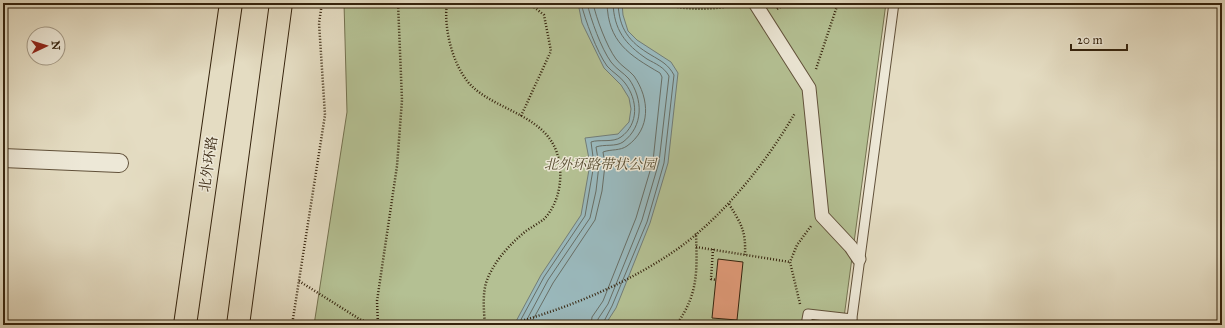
<svg xmlns="http://www.w3.org/2000/svg" width="1225" height="328" viewBox="0 0 1225 328" font-family="'IM FELL Great Primer','Noto Serif SC',serif">
	<style>
		.green { fill: #b4c093; stroke: #747250 }
		.water { fill: #9ab9bd; stroke: #727d77 }
		.lines { fill: none; stroke-linecap: round; stroke-linejoin: round }
		.shore { stroke: #686e65; stroke-width: 1 }
		.building { fill: #dd9876; stroke: #35230d }
		.service-casing { stroke: #61513a; stroke-width: 11 }
		.pedestrian-casing { stroke: #61513a; stroke-width: 15 }
		.minor-casing { stroke: #61513a; stroke-width: 20 }
		.primary-casing { stroke: #35230d; stroke-width: 24 }
		.path { stroke: #35230d; stroke-width: 2.5; stroke-dasharray: 1 2; stroke-linecap: butt }
		.service { stroke: #ede8d7; stroke-width: 9 }
		.pedestrian { stroke: #ede8d7; stroke-width: 13 }
		.minor { stroke: #ede8d7; stroke-width: 18 }
		.primary { stroke: #e4dcc2; stroke-width: 22 }
		.labels { text-anchor: middle; stroke-width: 3; stroke-linejoin: round; paint-order: stroke }
		.street-label { font-size: 14px; fill: #35230d; stroke: #ede8d7 }
		.park-label { font-size: 14px; font-style: italic; fill: #554a2e; stroke: #ede8d7 }
	</style>
	<rect width="100%" height="100%" fill="#e4dcc2"/>
	<filter id="stains"><feTurbulence type="fractalNoise" baseFrequency=".005" numOctaves="4"/><feColorMatrix values="0 0 0 0 .2 0 0 0 0 .09 0 0 0 0 .02 0 0 0 .5 -.17"/></filter>
	<radialGradient id="worn" r=".72"><stop offset=".6" stop-color="#630" stop-opacity="0"/><stop offset="1" stop-color="#630" stop-opacity=".3"/></radialGradient>
	<path class="green" d="M344,3H886L843,325H314L347,112Z"/>
	<path class="water" d="M578,3H622L623,15L628,31L637,40L671,62L678,73L668,163L650,223L616,308L605,325H514L541,275L581,215L590,164L585,138L618,134L629,122L631,109L629,98L621,85L604,68L582,23Z"/>
	<g class="lines">
		<g class="shore">
			<path d="M518,325L544,277L585,216L594,164L591,142C599,139 613,143 621,137C639,124 638,100 625,83C620,76 612,72 607,66C597,52 585,20 581,3"/>
			<path d="M524,325L548,280L590,218L596,191L599,165L596,147C604,144 616,147 623,142C644,126 643,99 629,79C624,73 616,69 611,62C601,48 591,20 587,3"/>
			<path d="M530,325L553,283L595,220L602,191L605,165L603,152C611,149 620,151 627,146C651,129 650,99 634,76C629,70 621,66 616,59C607,47 596,18 593,3"/>
			<path d="M591,325L592,317L603,301L636,218L653,161L662,77L660,73C629,55 608,42 607,3"/>
			<path d="M597,325L598,319L608,304L642,220L659,162L669,76C664,67 656,64 647,59C625,44 614,30 613,3"/>
			<path d="M602,325L612,306L647,222L664,163L674,75C668,64 661,61 651,55C629,42 619,29 618,3"/>
		</g>
	</g>
	<path class="building" d="M718,259L743,262L737,320L712,318Z"/>
	<g class="lines">
		<defs>
			<g id="service">
				<path d="M806,325L808,314L852,319"/>
				<path d="M851,325L894,3"/>
			</g>
			<path id="pedestrian" d="M755,3L809,88L822,216L851,247L859,259"/>
			<path id="minor" d="M3,158L119,163"/>
			<g id="primary">
				<path d="M185,325L231,3"/>
				<path d="M238,325L281,3"/>
			</g>
		</defs>
		<use href="#service" class="service-casing"/>
		<use href="#pedestrian" class="pedestrian-casing"/>
		<use href="#minor" class="minor-casing"/>
		<use href="#primary" class="primary-casing"/>
		<g class="path">
			<path d="M447,3C443,29 454,72 475,89C501,111 545,117 557,153C564,174 560,203 544,219C539,223 532,227 526,231C510,244 495,260 487,280C482,293 484,312 485,325"/>
			<path d="M660,3C687,11 714,10 741,4"/>
			<path d="M777,9L787,3"/>
			<path d="M816,69L838,3"/>
			<path d="M521,116L551,51L544,15L529,3"/>
			<path d="M729,204C741,224 746,230 745,255"/>
			<path d="M696,247L790,262"/>
			<path d="M713,249L711,279L716,280"/>
			<path d="M299,281L361,320L377,325"/>
			<path d="M800,304L790,262L797,245L811,226"/>
			<path d="M292,325L325,115L319,23L322,3"/>
			<path d="M378,325L377,301L397,166L402,100L398,3"/>
			<path d="M507,325C566,309 625,285 676,250C723,217 766,163 795,113"/>
			<path d="M676,325C699,294 697,270 696,233"/>
		</g>
		<use href="#service" class="service"/>
		<use href="#pedestrian" class="pedestrian"/>
		<use href="#minor" class="minor"/>
		<use href="#primary" class="primary"/>
	</g>
	<g class="labels">
		<g class="street-label">
			<text transform="translate(208 164) rotate(-82)" y="5">北外环路</text>
		</g>
		<g class="park-label">
			<text x="600" y="169">北外环路带状公园</text>
		</g>
	</g>
	<rect width="1225" height="328" fill="none" stroke="#e4dcc2" stroke-width="16"/>
	<rect x="4" y="4" width="1217" height="320" fill="none" stroke="#35230d" stroke-width="2"/>
	<rect x="8" y="8" width="1209" height="312" fill="none" stroke="#35230d"/>
	<g transform="translate(46 46) rotate(86)"><circle r="19" fill="#ede8d7" stroke="#a39986"/>
	<path d="M0-3L7 15L0 10L-7 15Z" fill="#8f2418"/>
	<text y="-6" font-size="11" font-weight="bold" text-anchor="middle" fill="#35230d">N</text>
	</g>
	<path d="M1071 44v6h56v-6" fill="none" stroke="#35230d" stroke-width="2"/>
	<text x="1077" y="44" font-size="12" fill="#35230d" stroke="#ede8d7" stroke-width="3" paint-order="stroke">20 m</text>
	<rect width="100%" height="100%" filter="url(#stains)"/>
	<rect width="100%" height="100%" fill="url(#worn)"/>
</svg>
